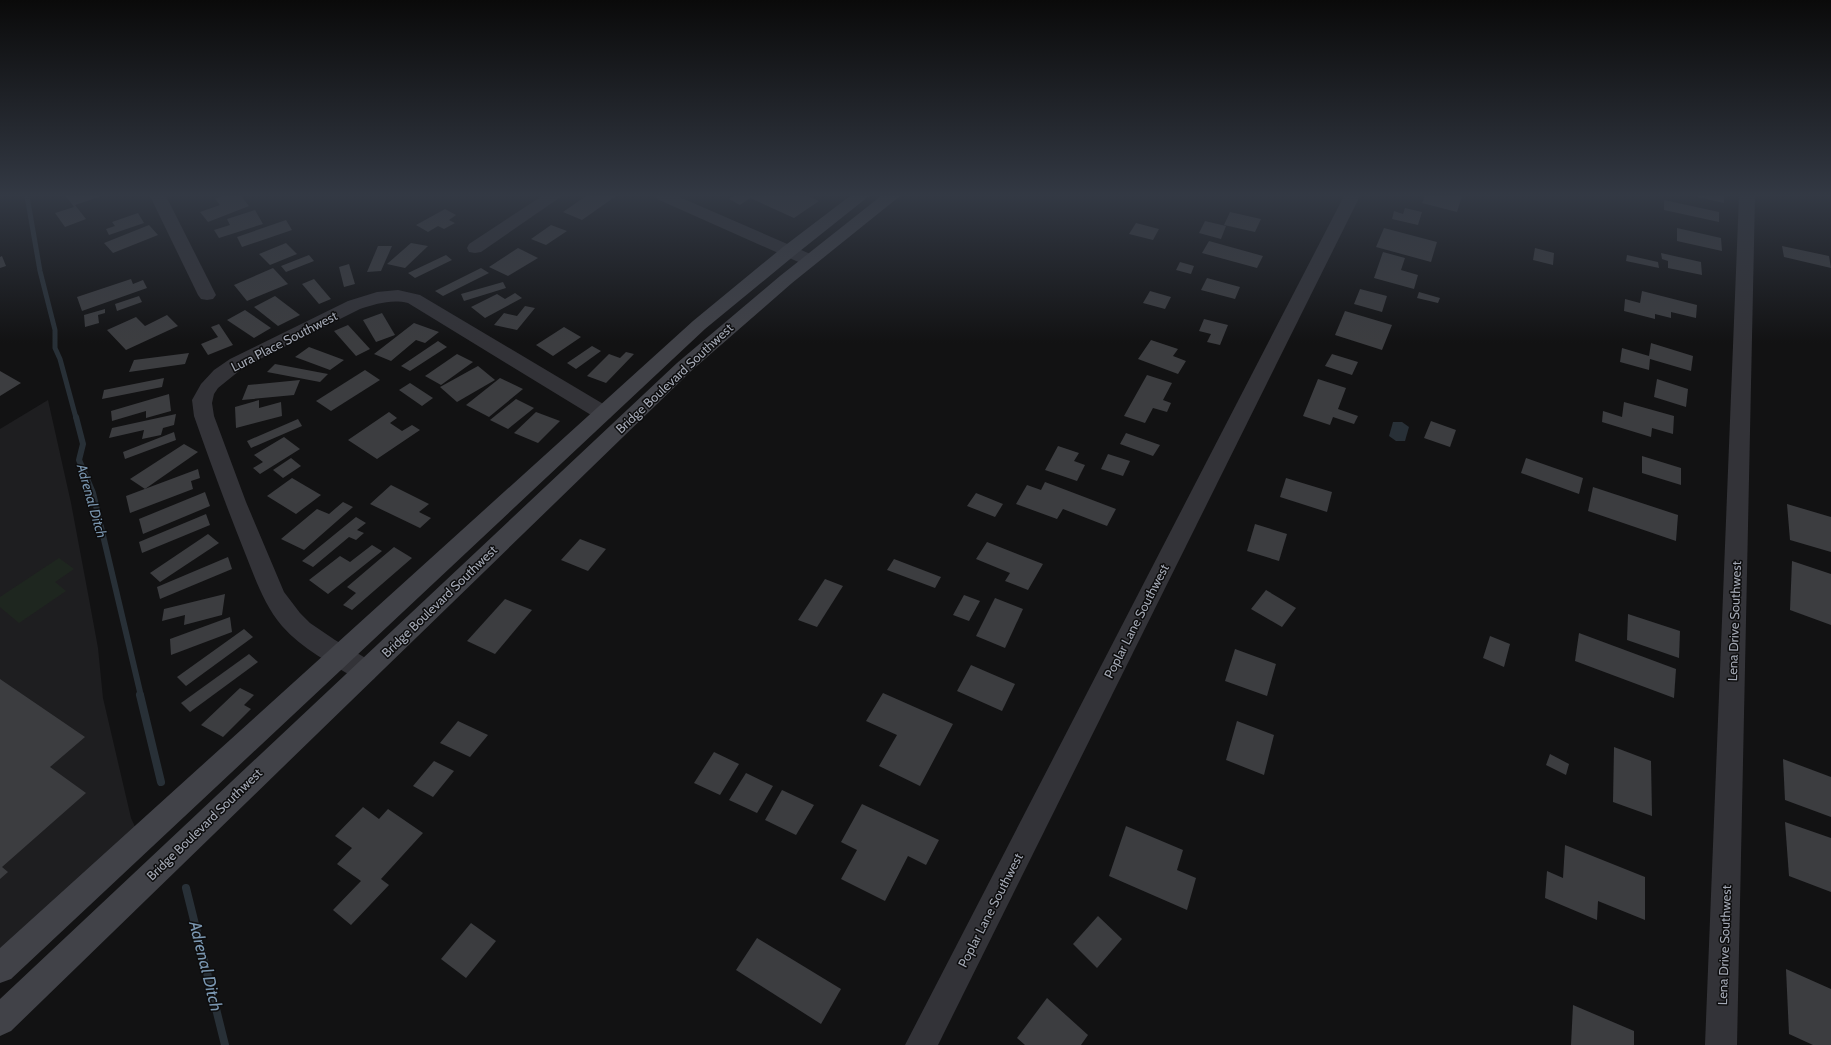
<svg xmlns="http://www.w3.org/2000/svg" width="1831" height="1045" viewBox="0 0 1831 1045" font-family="Cabin,sans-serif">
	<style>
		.built { fill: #1e1e20 }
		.green { fill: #1e261f }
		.water { fill: #283037 }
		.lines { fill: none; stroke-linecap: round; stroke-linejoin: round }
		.stream-far2 { stroke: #283037; stroke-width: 5 }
		.stream-far1 { stroke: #283037; stroke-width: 6 }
		.stream { stroke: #283037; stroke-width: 8 }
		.building { fill: #3c3d40 }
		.minor { fill: #333338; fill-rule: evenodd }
		.secondary { fill: #414248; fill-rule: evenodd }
		.labels { text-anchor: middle; stroke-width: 3; stroke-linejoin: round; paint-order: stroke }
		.street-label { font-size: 13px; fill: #a3a8b4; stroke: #0d0d0e }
		.water-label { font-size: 14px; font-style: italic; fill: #7995af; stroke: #0d0d0e }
		.near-water-label { font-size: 17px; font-style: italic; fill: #7995af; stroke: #0d0d0e }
	</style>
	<rect width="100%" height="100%" fill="#121213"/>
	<path class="built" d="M48,400L71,503L89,599L98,648L103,698L131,818L136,829L0,950V429Z"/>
	<path class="green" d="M59,558L74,569L55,582L66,591L19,623L0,607V597Z"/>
	<path class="water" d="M1393,422H1402L1409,427L1405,441H1396L1389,436Z"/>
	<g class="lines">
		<path class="stream-far2" d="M27,196L40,271L55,330V348L60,359L76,418"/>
		<path class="stream-far1" d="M76,417L83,444L79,460L93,493L141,696"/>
		<g class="stream">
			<path d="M140,695L161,782"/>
			<path d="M186,888L225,1045"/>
		</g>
	</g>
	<g class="building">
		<path d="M66,196H99V197L75,205L86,219L65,227L55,213L74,207Z"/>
		<path d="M221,196H241L249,206L208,222L200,212L220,205L215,199Z"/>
		<path d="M586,196H616L582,220L563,212Z"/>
		<path d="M733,196H808L819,201L794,218L750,198L740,205L729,199Z"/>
		<path d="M1425,196H1462L1457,212L1422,203Z"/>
		<path d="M1698,196H1724V203L1698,197Z"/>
		<path d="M1664,200L1719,212V222L1664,210Z"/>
		<path d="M1405,208L1422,212L1418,225L1392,219L1394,211L1403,214Z"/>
		<path d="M445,209L456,215L449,220L455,223L444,229L438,226L428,232L416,225Z"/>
		<path d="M255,210L263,224L219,238L214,230L230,225L227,219Z"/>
		<path d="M1230,212L1261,219L1255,232L1224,225Z"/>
		<path d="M138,213L144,223L109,235L106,229L115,226L112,222Z"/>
		<path d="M286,220L292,230L242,247L237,237Z"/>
		<path d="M1205,221L1226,226L1221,239L1199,233Z"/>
		<path d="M1136,223L1159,229L1153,240L1129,234Z"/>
		<path d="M149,225L158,235L113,253L104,243Z"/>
		<path d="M551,225L567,231L546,245L531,239Z"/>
		<path d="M1384,228L1437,242L1431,262L1376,247Z"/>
		<path d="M1677,228L1721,238L1722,251L1677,241Z"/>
		<path d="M1209,241L1263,256L1257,268L1202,253Z"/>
		<path d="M286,243L297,254L270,265L259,254Z"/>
		<path d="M411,243L428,246L405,268L387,264Z"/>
		<path d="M378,246H392L381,271L367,272Z"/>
		<path d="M1782,246L1829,256L1831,268L1784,257Z"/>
		<path d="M518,248L538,258L508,276L489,267Z"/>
		<path d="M1535,248L1554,253L1553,265L1533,260Z"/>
		<path d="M1383,252L1405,258L1401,270L1418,275L1414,289L1374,278Z"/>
		<path d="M1661,253L1701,262L1702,275L1668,268V261L1662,259Z"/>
		<path d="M309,255L314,261L286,272L281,266Z"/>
		<path d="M446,255L452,260L415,278L408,273Z"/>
		<path d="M1627,255L1658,262L1659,268L1626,261Z"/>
		<path d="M2,256L6,266L0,268V257Z"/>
		<path d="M1180,262L1194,266L1191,274L1176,270Z"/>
		<path d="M349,264L355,284L344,287L339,267Z"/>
		<path d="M273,268L288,284L247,301L234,285Z"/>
		<path d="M481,268L489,273L443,296L435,291Z"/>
		<path d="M1207,278L1240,287L1235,299L1201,290Z"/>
		<path d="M131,279L133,284L143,280L147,288L82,311L77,297Z"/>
		<path d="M314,279L331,299L319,304L302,284Z"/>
		<path d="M503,282L506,288L464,301L461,294Z"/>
		<path d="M1360,289L1387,296L1382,312L1354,304Z"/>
		<path d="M1150,291L1171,297L1165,309L1143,303Z"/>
		<path d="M1642,291L1697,305L1696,318L1671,312V318L1655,314V319L1624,311L1625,299L1640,303Z"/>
		<path d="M1419,292L1440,298L1438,303L1417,298Z"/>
		<path d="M515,293L522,298L485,318L471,307L497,294L505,299Z"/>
		<path d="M139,296L142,302L117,311L115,304Z"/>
		<path d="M275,296L300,315L278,326L254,307Z"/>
		<path d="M525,306L535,308L517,330L494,325L504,313L517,316Z"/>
		<path d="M105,309V313L98,315L99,323L85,327L84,315Z"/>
		<path d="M245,310L271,328L254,338L227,320Z"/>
		<path d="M1345,311L1392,325L1382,350L1335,335Z"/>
		<path d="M382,313L395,335L376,342L363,320Z"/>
		<path d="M167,315L178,326L126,350L107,330L136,317L145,326Z"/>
		<path d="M1204,319L1228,325L1220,345L1207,342L1211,334L1199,331Z"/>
		<path d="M414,323L439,332L425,343L416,340L391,361L374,354Z"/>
		<path d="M219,324L233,345L208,355L201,344L218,337L211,327Z"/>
		<path d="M348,325L370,349L356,356L334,331Z"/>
		<path d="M564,327L581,337L553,356L536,345Z"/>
		<path d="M1151,340L1178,349L1173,356L1186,361L1178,374L1138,359Z"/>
		<path d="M438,341L447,347L410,371L401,366Z"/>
		<path d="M1651,343L1693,356L1691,371L1650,359L1649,370L1620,362L1622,348L1649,356Z"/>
		<path d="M592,346L601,351L576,369L567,363Z"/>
		<path d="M309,347L344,360L330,370L295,357Z"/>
		<path d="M626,352L634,354L606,383L587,376L609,354L620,358Z"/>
		<path d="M189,353L185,364L129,372L134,360Z"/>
		<path d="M457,354L473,362L441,385L425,376Z"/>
		<path d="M1332,354L1358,362L1352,375L1325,366Z"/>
		<path d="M275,364L328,374L320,382L267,372Z"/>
		<path d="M478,366L495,380L457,402L440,387Z"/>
		<path d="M365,370L380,380L331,411L316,401Z"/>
		<path d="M0,371L21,383L0,396Z"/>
		<path d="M1147,375L1172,383L1163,400L1171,403L1167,412L1153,408L1145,423L1124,416Z"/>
		<path d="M164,378L162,387L102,399L104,390Z"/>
		<path d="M500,378L523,389L489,417L466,405Z"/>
		<path d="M1318,379L1346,388L1338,409L1358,416L1354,424L1333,417L1330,425L1303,416Z"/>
		<path d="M1657,379L1688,389L1686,407L1654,397Z"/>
		<path d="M300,380L294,395L242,400L248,385Z"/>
		<path d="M410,383L433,398L422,406L399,390Z"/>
		<path d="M169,394L171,411L146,418V411L112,421L111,411Z"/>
		<path d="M516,399L534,408L508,429L490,420Z"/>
		<path d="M259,400V408L281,402L282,416L236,428L235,407Z"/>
		<path d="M1624,402L1674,416L1673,434L1652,428L1651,437L1602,422L1603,411L1622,417Z"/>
		<path d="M389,412L397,418L390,423L402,431L412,425L420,430L377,459L348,440Z"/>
		<path d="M536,412L560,421L538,443L514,433Z"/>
		<path d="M176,414L174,425L163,428L161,435L142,439L144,430L109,438L112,428Z"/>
		<path d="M298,419L302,426L251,448L247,441Z"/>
		<path d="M1431,421L1456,430L1450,447L1424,438Z"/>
		<path d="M174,432L176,440L125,459L123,452Z"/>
		<path d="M1126,433L1160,445L1153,456L1120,444Z"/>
		<path d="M284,437L300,449L260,474L253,468L263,462L254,455Z"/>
		<path d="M184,444L198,452L145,489L130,479Z"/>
		<path d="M1058,446L1079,453L1074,461L1085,465L1077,481L1045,470Z"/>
		<path d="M1108,454L1130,461L1123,476L1101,469Z"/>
		<path d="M1642,456L1681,468V485L1642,473Z"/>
		<path d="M291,458L301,466L283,478L273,470Z"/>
		<path d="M1526,458L1583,478L1579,494L1521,473Z"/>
		<path d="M198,469L200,478L191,481L193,489L130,513L126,496Z"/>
		<path d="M292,478L321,495L296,514L267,496Z"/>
		<path d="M1286,478L1332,492L1327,512L1280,497Z"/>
		<path d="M1045,482L1116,509L1107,526L1063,509L1057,519L1016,504L1027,485L1041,490Z"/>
		<path d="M391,485L429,504L419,512L431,518L420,528L370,504Z"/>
		<path d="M1593,487L1678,515L1676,541L1588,511Z"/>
		<path d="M205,492L210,506L143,534L139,519Z"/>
		<path d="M976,493L1003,504L995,517L967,506Z"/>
		<path d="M343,502L353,507L304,550L281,539L317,509L329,514Z"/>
		<path d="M1787,504L1831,517V552L1790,540Z"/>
		<path d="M206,514L210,525L142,553L139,542Z"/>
		<path d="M356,517L366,523L357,530L364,533L356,540L349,537L313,567L302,561Z"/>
		<path d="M1255,524L1287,534L1279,561L1247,551Z"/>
		<path d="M208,534L219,543L160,582L150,573Z"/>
		<path d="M580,539L606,549L588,571L561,560Z"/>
		<path d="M987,542L1043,564L1028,590L1005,581L1010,573L976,559Z"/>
		<path d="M372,545L382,551L328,594L309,580L340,556L350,562Z"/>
		<path d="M394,547L412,558L352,610L343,605L356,593L347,587Z"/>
		<path d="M228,557L232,569L160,599L157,587Z"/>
		<path d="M894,559L941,577L935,588L887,570Z"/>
		<path d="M1792,561L1831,574V625L1790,610Z"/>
		<path d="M825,579L843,586L817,627L798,620Z"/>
		<path d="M1266,590L1296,608L1282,627L1251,609Z"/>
		<path d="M225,594L222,615L184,625L185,615L162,621L164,609Z"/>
		<path d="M964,595L980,601L969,621L953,615Z"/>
		<path d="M995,598L1023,609L1005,648L976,636Z"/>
		<path d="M505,599L532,610L495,654L467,641Z"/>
		<path d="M1628,614L1680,631L1679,658L1627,640Z"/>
		<path d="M230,617L232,632L171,655L170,639Z"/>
		<path d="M244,629L253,637L186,686L177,677Z"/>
		<path d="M1579,633L1676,669L1674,698L1575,661Z"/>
		<path d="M1490,636L1510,644L1504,667L1483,658Z"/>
		<path d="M1235,649L1276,664L1267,696L1225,681Z"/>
		<path d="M249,654L258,662L190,712L181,703Z"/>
		<path d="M971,665L1015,684L1002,711L957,691Z"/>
		<path d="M0,679L85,737L50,767L86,793L2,867L8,872L0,879Z"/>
		<path d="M240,688L254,695L244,705L251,709L223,737L201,725Z"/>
		<path d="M883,693L953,724L920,786L879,766L897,735L866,721Z"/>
		<path d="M458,721L488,735L470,757L440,743Z"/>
		<path d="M1237,721L1274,735L1264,775L1226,760Z"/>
		<path d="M1614,747L1651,761L1652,816L1613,802Z"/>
		<path d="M714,752L739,764L720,795L694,783Z"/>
		<path d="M1550,754L1569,764L1566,775L1546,765Z"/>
		<path d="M1783,759L1831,777V817L1785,800Z"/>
		<path d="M434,761L454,771L433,797L413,786Z"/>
		<path d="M746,773L773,786L757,813L729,800Z"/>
		<path d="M782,790L814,805L796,835L765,820Z"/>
		<path d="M862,804L939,840L926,865L908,856L885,901L841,879L857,850L841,842Z"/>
		<path d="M363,807L379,819L388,809L423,833L381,879L389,885L351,925L333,910L361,881L337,864L352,848L335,836Z"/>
		<path d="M1785,822L1831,838V892L1789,876Z"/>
		<path d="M1126,826L1183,850L1177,870L1196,878L1187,910L1109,876Z"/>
		<path d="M1565,845L1645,877V920L1598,901L1597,920L1545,898L1547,871L1563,878Z"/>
		<path d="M1098,916L1122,939L1097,968L1073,944Z"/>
		<path d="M471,923L496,941L466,978L441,959Z"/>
		<path d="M757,938L841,989L821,1024L736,970Z"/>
		<path d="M1786,969L1831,989V1045H1813L1789,1034Z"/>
		<path d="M1047,998L1088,1035L1081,1045H1025L1017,1038Z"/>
		<path d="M1573,1005L1634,1031V1045H1571Z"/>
	</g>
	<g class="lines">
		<g class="minor">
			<path d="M150,196H166L216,295L213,299L207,300L201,299L198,295Z"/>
			<path d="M542,196H562L481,252L475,253L469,252L467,248L469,244Z"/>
			<path d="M655,196H677L815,256L818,260L815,264L809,265L803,264L657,199Z"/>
			<path d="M1344,196H1360L938,1045H905Z"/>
			<path d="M1739,196H1755L1737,1045H1705Z"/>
			<path d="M398,290L420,295L610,408L613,413L610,418L603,420L596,418L408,303C391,299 376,304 360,309L244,367L218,388L214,394L212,403L214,416L246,502L284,592L300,613L310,623L335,640L374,663L377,671L374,679L365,682L356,679C331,663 302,649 282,626C264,605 255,578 245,553C227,508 210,462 194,416L192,400L201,384L214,370L230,359L348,301L377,292Z"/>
		</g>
		<g class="secondary">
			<path d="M850,196H869L795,255L705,329L11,979L0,983V948L693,321L783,247Z"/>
			<path d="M881,196H900L792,283L691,371L11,1031L0,1036V999L677,363L780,276Z"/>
		</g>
	</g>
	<linearGradient id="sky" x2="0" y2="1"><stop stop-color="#0a0a0a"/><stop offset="0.57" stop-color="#333944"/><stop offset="1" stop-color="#333944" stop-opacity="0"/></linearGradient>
	<rect width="1831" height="343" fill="url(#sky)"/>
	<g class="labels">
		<g class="street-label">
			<text transform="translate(284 341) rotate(-27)" y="5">Lura Place Southwest</text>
			<text transform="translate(674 378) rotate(-43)" y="5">Bridge Boulevard Southwest</text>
			<text transform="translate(439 601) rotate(-44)" y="5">Bridge Boulevard Southwest</text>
			<text transform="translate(1136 621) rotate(-63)" y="5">Poplar Lane Southwest</text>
			<text transform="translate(1734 621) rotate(-88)" y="5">Lena Drive Southwest</text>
			<text transform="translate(204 824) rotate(-44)" y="5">Bridge Boulevard Southwest</text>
			<text transform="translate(990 910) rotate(-63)" y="5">Poplar Lane Southwest</text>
			<text transform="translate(1724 945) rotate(-88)" y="5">Lena Drive Southwest</text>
		</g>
		<g class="water-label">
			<text transform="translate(92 501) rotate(74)" y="5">Adrenal Ditch</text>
		</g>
		<g class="near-water-label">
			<text transform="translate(206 966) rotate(76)" y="6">Adrenal Ditch</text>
		</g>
	</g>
</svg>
